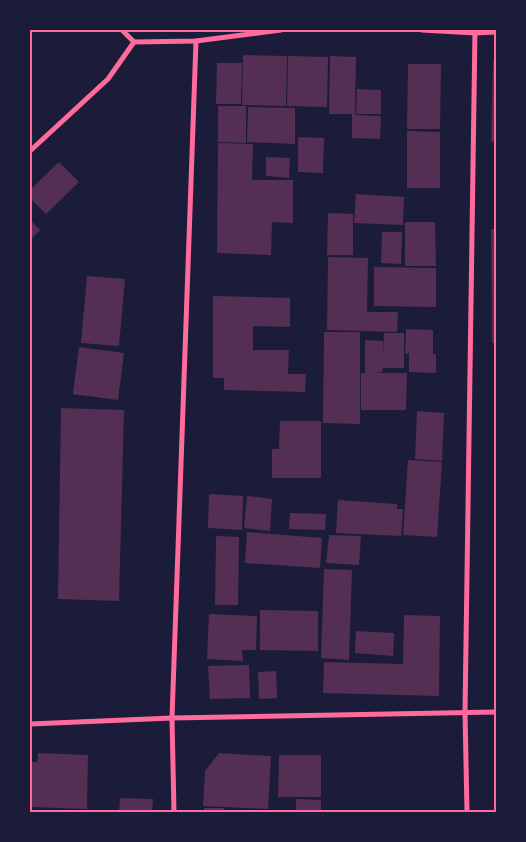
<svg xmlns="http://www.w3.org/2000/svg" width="526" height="842" viewBox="0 0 526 842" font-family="'IBM Plex Sans',sans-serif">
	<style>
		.building { fill: #542f53 }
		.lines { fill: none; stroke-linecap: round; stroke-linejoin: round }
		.minor { stroke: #ff6b9d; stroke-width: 5 }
		.neatline { fill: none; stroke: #ff6b9d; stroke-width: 2 }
	</style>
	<rect width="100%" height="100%" fill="#1b1b3a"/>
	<g class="building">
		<path d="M243,55L287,56L286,106L242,105Z"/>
		<path d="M288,56L328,57L327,107L287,106Z"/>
		<path d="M330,56L356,57L355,115L381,116L380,139L352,138V114H329Z"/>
		<path d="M493,61H496V142L491,141Z"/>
		<path d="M217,63H242L241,104H216Z"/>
		<path d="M408,64H441L440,129H407Z"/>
		<path d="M357,89L381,90V114H356Z"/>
		<path d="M218,106H246V143L218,142Z"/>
		<path d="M248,107L295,108V144L247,142Z"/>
		<path d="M407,131L440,132V188H407Z"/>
		<path d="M298,137L324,138L323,173L298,172Z"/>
		<path d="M218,143L253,144L252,180H293V223L272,222L271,255L217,253Z"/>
		<path d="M266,157L290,158L289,178L266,176Z"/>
		<path d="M59,162L79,182L46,214L30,198V190Z"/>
		<path d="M356,194L404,197L403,225L354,223Z"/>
		<path d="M328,213L353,214V255H327Z"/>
		<path d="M30,220L40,230L30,240Z"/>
		<path d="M405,222H435L436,266H405Z"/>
		<path d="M491,229H496V343H492Z"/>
		<path d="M382,232H402L401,264L381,263Z"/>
		<path d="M328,257L368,258L367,312H398L397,332L327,330Z"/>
		<path d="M374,267L436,268V307L374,306Z"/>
		<path d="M87,276L125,279L119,346L81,343Z"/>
		<path d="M213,296L290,298V327L253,326V350H289L288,374H306L305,392L224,390V378H213Z"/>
		<path d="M406,329L433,330V354H436V373L409,372V353L405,354Z"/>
		<path d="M324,332H360V424L323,423Z"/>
		<path d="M384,333H404V368H383L382,372L376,373H407L406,410H361V373H365V340L383,341V357Z"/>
		<path d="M79,347L124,353L118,400L73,394Z"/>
		<path d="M61,408L124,410L119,601L58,599Z"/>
		<path d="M417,411L444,413L442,461L415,459Z"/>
		<path d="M280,421H321V478H272V449H279Z"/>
		<path d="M408,460L442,462L437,537L403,535Z"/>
		<path d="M209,494L243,496L242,530L208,528Z"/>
		<path d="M247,496L272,499L270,531L244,528Z"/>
		<path d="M338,500L397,504V509H403L401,536L336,533Z"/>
		<path d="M290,513L326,514L325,530L289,529Z"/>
		<path d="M247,532L322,538L320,568L245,563Z"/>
		<path d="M329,535L361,536L359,565L326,563Z"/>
		<path d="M216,536L239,537L238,605H215Z"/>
		<path d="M324,569L352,570L349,660L321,658Z"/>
		<path d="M260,610L318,611V651L260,650Z"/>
		<path d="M209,614L257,616L256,650H242L243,661L207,659Z"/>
		<path d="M404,615L440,616L439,696L323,693L324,662L403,664Z"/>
		<path d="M356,631L394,633L393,656L355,653Z"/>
		<path d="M249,665L250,698L210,699L208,666Z"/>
		<path d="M276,671L277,698L259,699L258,672Z"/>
		<path d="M38,753L88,755L87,809L30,807V762H37Z"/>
		<path d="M219,753L271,756L268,809L203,806L205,771Z"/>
		<path d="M279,755H321V797H278Z"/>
		<path d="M120,798L153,799L152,812H119Z"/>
		<path d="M296,799L321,800V812H296Z"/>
		<rect x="204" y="808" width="20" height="4"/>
	</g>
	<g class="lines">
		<g class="minor">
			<path d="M122,30L134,42"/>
			<path d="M422,30L475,33L496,32"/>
			<path d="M134,42L196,41L281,30"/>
			<path d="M30,151L108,79L134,42"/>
			<path d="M30,724L172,718L496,712"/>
			<path d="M174,812L172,718L196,41"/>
			<path d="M467,812L465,712L475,30"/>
		</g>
	</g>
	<rect width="526" height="842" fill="none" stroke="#1b1b3a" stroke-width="62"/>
	<rect x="31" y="31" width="464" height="780" class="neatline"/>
</svg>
